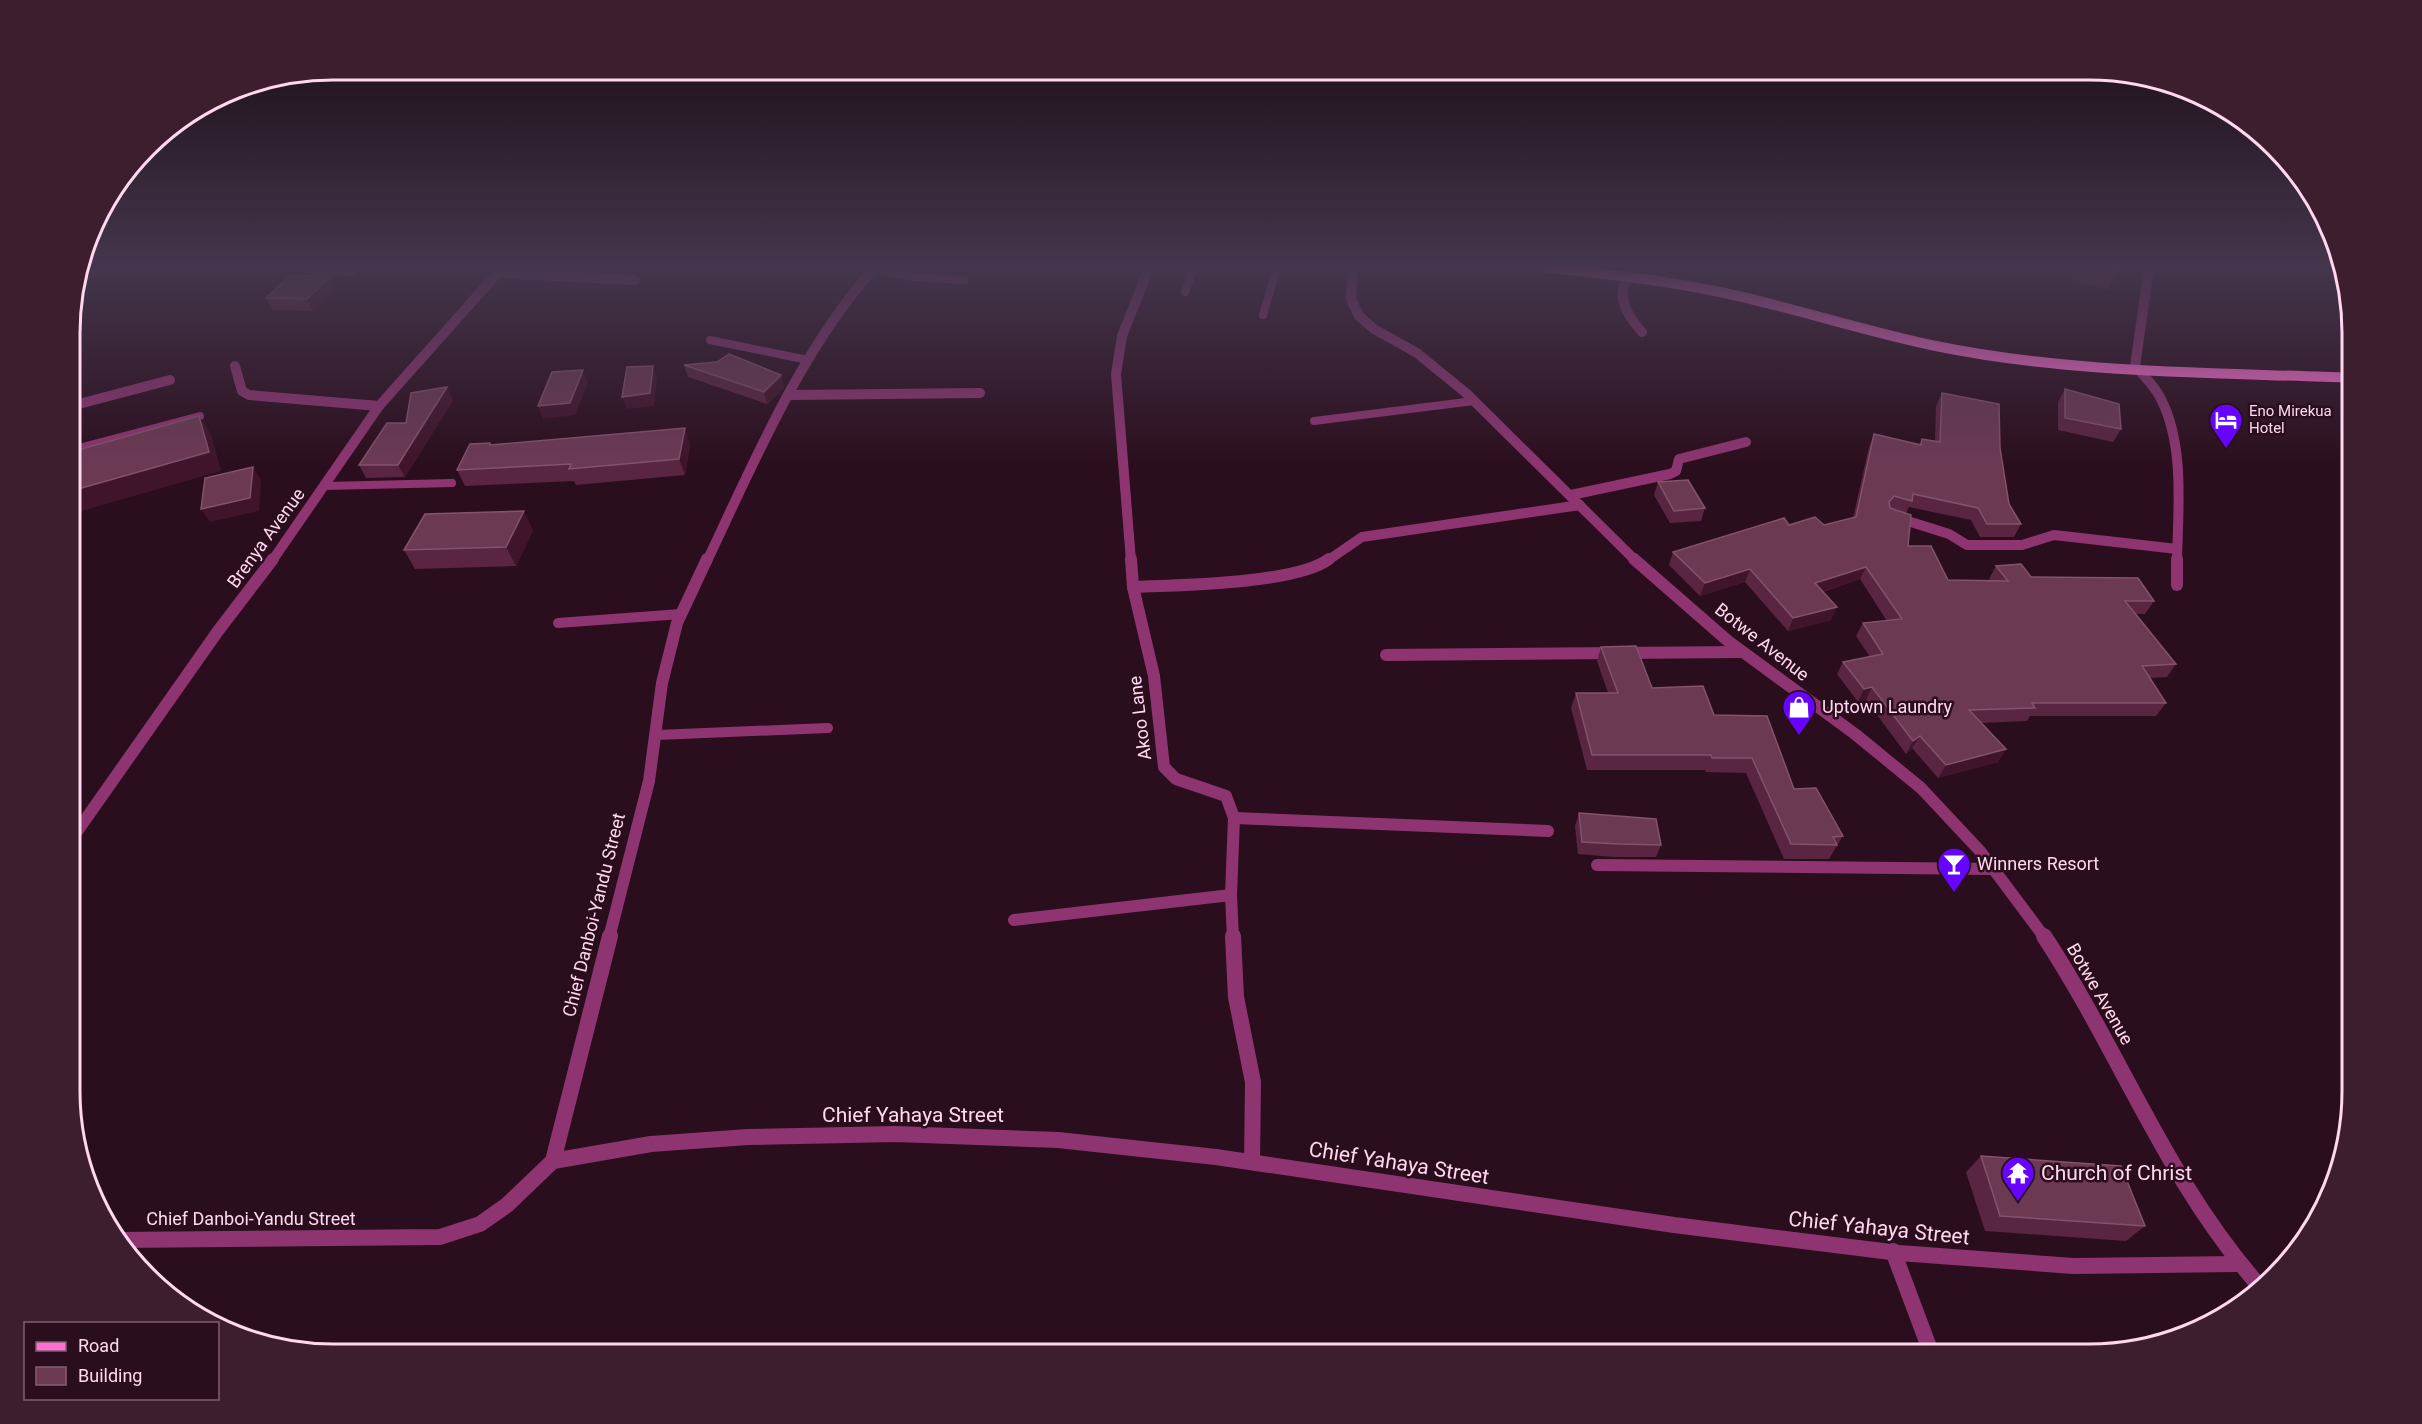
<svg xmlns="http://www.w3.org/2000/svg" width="2422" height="1424" viewBox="0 0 2422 1424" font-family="Roboto,sans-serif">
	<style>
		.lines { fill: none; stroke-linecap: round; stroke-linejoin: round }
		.lane-far1 { stroke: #8e3571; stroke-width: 8 }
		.lane { stroke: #8e3571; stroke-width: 10 }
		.street-far2 { stroke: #8e3571; stroke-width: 10 }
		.street-far1 { stroke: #8e3571; stroke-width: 12 }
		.street { stroke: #8e3571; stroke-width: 16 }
		.secondary { stroke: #ff6fd1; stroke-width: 10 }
		.wall { fill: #5a2540 }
		.shaded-wall { fill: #40142a }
		.building { fill: #6c3953; stroke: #83526b; stroke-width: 1.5 }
		.labels { text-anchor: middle; stroke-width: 5; stroke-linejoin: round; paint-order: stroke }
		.far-poi-label { font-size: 15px; fill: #ffd8ef; stroke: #2b0e1d; text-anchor: start }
		.street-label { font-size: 18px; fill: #ffd8ef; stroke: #2b0e1d }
		.poi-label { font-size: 18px; fill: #ffd8ef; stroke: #2b0e1d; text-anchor: start }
		.near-street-label { font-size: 21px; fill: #ffd8ef; stroke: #2b0e1d }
		.near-poi-label { font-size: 21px; fill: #ffd8ef; stroke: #2b0e1d; text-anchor: start }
		.rim { fill: none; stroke: #ffd8ef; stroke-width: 3 }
	</style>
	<rect width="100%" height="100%" fill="#2b0e1d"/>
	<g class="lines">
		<g class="lane-far1">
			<path d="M305,268L314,271L353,272"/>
			<path d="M873,268L912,277L964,280"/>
			<path d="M1185,292L1194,268"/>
			<path d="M1263,315L1277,268"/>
			<path d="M710,340L808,360"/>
			<path d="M1314,421L1474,401"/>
			<path d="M71,450L200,416"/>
			<path d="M325,486L452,483"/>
		</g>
		<g class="lane">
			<path d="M558,623L681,614"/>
			<path d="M657,735L828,728"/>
		</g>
		<g class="street-far2">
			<path d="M1353,268L1351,299L1359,316L1374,329L1417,353L1466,393L1636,561"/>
			<path d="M1632,268C1615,293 1623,311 1642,332"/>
			<path d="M2149,268L2135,366C2144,376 2155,386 2161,399C2185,446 2178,510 2177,561"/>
			<path d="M498,273L635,280"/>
			<path d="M235,366L242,391L249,395L379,406"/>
			<path d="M789,395L980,393"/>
			<path d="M71,406L170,380"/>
			<path d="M1571,495L1670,474L1676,471L1679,459L1746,442"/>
			<path d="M1895,517L1949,534L1967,545H2022L2054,535L2177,549"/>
			<path d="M272,561L379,406L502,268"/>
			<path d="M707,561C754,462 801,350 874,268"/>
			<path d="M1131,561L1116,374L1122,336L1149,268"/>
			<path d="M1327,561L1362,537L1580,505"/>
		</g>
		<g class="street-far1">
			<path d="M1131,559L1133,587L1154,676L1164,767L1176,779L1226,796L1234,818L1231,895L1233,938"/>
			<path d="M1634,559L1728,641L1855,734L1921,788L1980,851L2045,938"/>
			<path d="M2177,585V559"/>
			<path d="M1133,587C1178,585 1296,584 1329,559"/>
			<path d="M1386,655L1741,652"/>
			<path d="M1234,818L1548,831"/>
			<path d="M71,840L218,631L273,559"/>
			<path d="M1597,865L1994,869"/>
			<path d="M1014,920L1231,895"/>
			<path d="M609,938L649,781L662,683L677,623L707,559"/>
		</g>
		<g class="street">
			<path d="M1233,936L1236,997L1253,1082L1252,1162"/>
			<path d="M2044,936C2122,1055 2166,1181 2262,1289"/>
			<path d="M553,1161L651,1144L748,1137L896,1134L1058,1140L1216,1157L1674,1225L1899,1253L2073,1266L2238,1264"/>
			<path d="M116,1240L440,1237L480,1224L507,1205L553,1161L610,936"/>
			<path d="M1893,1251L1932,1355"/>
		</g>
		<path class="secondary" d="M1549,268C1606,274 1663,280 1720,292C1792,307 1863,331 1936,346C2072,374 2214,372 2352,378"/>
	</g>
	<g class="wall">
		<path d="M81,268H129L119,277L84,278L80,272Z"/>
		<path d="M2027,268H2120L2108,290Z"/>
		<path d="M336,289L313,311L273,310L266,298Z"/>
		<path d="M717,362L781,375L784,388L767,404L688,377L684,365Z"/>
		<path d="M2065,389L2121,429L2113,442L2058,430V402Z"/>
		<path d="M1942,393L2000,448L2009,504L2021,524L2014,537H1980L1971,520L1909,507L1906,513L1908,546L1948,580L1990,581L1989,579L1996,566L2031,577L2154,601L2145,614H2136L2176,664L2167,677L2150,678L2166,703L2156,716H2030L2027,721L1981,723L2006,749L1998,762L1938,778L1912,748L1906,754L1866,700L1858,702L1837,674L1843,662L1870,657L1856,636L1863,623L1887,621L1860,579L1823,592L1831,620L1788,631L1745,582L1700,596L1669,565L1673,552L1789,525H1824L1853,518L1869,447L1874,434L1919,445L1922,439L1935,441L1936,406Z"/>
		<path d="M453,400L405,477L366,478L359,465Z"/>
		<path d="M690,444L685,475L576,485L574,481L465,486L457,470L491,445Z"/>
		<path d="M1658,482L1705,508L1701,521L1670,523L1654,495Z"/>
		<path d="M533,530L516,566L415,569L404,550Z"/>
		<path d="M1601,647L1652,688L1714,715L1843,836L1829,859H1784L1746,773L1706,772L1705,770H1587L1571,708L1576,693H1608L1597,661Z"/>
		<path d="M1579,813L1661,845L1656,857H1614L1578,854L1575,826Z"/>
		<path d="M1981,1156L2145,1226L2126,1241L1985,1231L1966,1172Z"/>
	</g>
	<g class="shaded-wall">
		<path d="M113,268H129L119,277Z"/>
		<path d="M330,277L336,289L313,311L307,299Z"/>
		<path d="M653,366L657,378L654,406L627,409L622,397Z"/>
		<path d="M583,370L588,382L575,415L543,419L538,406Z"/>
		<path d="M781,375L784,388L767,404L764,392Z"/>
		<path d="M447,387L453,400L405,477L398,465Z"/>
		<path d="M199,416L211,434L221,471L71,514V491Z"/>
		<path d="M685,428L690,444L685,475L679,459Z"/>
		<path d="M253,467L261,480L259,511L210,522L201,509Z"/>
		<path d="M524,511L533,530L516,566L506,547Z"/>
		<path d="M1866,567L1860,579L1809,596L1815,583Z"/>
		<path d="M1750,569L1745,582L1700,596L1705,583Z"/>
		<path d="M1837,607L1831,620L1788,631L1793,618Z"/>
		<path d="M1872,687L1866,700L1858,702L1864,689Z"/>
		<path d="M1920,736L1912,748L1906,754L1913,741Z"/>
		<path d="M2006,749L1998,762L1938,778L1946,765Z"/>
	</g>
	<g class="building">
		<path d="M2102,268H2120L2118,272Z"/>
		<path d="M290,275L330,277L307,299L266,298Z"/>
		<path d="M729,354L781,375L764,392L684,365L717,362Z"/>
		<path d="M653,366L650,393L622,397L627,367Z"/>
		<path d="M583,370L570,403L538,406L552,372Z"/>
		<path d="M447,387L398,465H359L387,423H406L411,393Z"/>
		<path d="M2065,389L2119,404L2121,429L2065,418Z"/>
		<path d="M1942,393L1999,404L2000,448L2009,504L2021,524H1987L1978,508L1913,494L1912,501L1894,496L1889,502L1890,508L1911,515L1908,546H1931L1948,580L2008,581L1996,566L2021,564L2031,577L2138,578L2154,601H2125L2176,664L2142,666L2166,703H2032L2035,708L1969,710L2006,749L1946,765L1920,736L1913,741L1872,687L1864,689L1843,662L1883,654L1863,623L1902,619L1866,567L1815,583L1837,607L1793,618L1750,569L1705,583L1673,552L1784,518L1789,525L1815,517L1824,525L1856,517L1874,434L1921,445L1922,439L1940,442Z"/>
		<path d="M199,416L209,452L71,491V452Z"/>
		<path d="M685,428L679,459L569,469L571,464L457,470L470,444L490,443V445Z"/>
		<path d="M253,467L250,498L201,509L205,478Z"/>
		<path d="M1688,480L1705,508L1674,511L1658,482Z"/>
		<path d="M524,511L506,547L404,550L425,514Z"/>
		<path d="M1636,646L1652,688L1703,686L1714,715L1767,716L1794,789L1816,788L1843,836L1833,837L1837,845L1791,844L1752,758H1712L1711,755H1592L1576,693H1618L1601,647Z"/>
		<path d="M1579,813L1656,819L1661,845L1619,844L1582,842Z"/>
		<path d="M1981,1156L2121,1166L2145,1226L2000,1216Z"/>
	</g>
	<linearGradient id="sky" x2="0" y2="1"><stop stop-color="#180810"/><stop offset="0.57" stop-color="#44364c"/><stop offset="1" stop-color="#44364c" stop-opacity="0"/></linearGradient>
	<rect width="2422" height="467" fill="url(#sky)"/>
	<defs>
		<symbol id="hotel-pin" viewBox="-11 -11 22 30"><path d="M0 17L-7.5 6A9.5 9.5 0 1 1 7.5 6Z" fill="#6604ff" stroke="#2b0e1d"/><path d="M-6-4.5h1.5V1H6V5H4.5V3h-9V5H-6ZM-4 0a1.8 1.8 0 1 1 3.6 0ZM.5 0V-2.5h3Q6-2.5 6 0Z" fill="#fff"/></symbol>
		<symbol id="shop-pin" viewBox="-11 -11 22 30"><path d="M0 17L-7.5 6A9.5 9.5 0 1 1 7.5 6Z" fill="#6604ff" stroke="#2b0e1d"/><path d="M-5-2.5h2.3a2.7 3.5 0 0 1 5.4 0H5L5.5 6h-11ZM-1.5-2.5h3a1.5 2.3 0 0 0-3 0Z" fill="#fff"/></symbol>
		<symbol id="bar-pin" viewBox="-11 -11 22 30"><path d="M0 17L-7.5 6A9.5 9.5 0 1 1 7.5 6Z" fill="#6604ff" stroke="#2b0e1d"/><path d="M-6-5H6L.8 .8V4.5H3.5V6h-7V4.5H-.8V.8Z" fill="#fff"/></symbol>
		<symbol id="temple-pin" viewBox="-11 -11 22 30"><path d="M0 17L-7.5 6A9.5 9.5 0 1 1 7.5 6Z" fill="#6604ff" stroke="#2b0e1d"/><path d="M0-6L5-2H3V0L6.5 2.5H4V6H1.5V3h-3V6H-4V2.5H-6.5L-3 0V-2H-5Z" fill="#fff"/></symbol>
	</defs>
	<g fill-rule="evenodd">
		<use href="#hotel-pin" x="2207" y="401" width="38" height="52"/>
		<use href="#shop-pin" x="1780" y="688" width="38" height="52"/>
		<use href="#bar-pin" x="1935" y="845" width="38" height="52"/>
		<use href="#temple-pin" x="1999" y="1154" width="38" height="52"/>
	</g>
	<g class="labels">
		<g class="far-poi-label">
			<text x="2249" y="416">Eno Mirekua<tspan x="2249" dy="17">Hotel</tspan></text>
		</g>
		<g class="street-label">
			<text transform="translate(266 538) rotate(-54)" y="6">Brenya Avenue</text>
			<text transform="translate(1762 642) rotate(38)" y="6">Botwe Avenue</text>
			<text transform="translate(1140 718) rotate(-97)" y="6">Akoo Lane</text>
			<text transform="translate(594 915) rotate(-76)" y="6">Chief Danboi-Yandu Street</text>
			<text transform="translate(2100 994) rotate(60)" y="6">Botwe Avenue</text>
			<text x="251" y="1225">Chief Danboi-Yandu Street</text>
		</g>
		<g class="poi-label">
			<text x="1822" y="713">Uptown Laundry</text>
			<text x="1977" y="870">Winners Resort</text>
		</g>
		<g class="near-street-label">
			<text x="913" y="1122">Chief Yahaya Street</text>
			<text transform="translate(1399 1163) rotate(9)" y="7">Chief Yahaya Street</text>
			<text transform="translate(1879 1228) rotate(6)" y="7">Chief Yahaya Street</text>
		</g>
		<g class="near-poi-label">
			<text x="2041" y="1180">Church of Christ</text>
		</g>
	</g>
	<path d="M0 0H2422V1424H0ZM333 80H2089A253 253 0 0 1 2342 333V1091A253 253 0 0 1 2089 1344H333A253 253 0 0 1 80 1091V333A253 253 0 0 1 333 80Z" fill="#3c1e2e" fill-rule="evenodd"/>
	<path class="rim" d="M333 80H2089A253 253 0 0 1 2342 333V1091A253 253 0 0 1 2089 1344H333A253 253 0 0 1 80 1091V333A253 253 0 0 1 333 80Z"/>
	<rect x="24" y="1322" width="195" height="78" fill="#2b0e1d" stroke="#805f71" stroke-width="1.5"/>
	<rect x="36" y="1342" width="30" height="9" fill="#ff6fd1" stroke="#805f71" stroke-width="1.5"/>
	<text x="78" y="1352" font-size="18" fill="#ffd8ef">Road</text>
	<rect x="36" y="1367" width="30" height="18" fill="#6c3953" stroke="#805f71" stroke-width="1.5"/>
	<text x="78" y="1382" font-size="18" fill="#ffd8ef">Building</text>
</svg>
